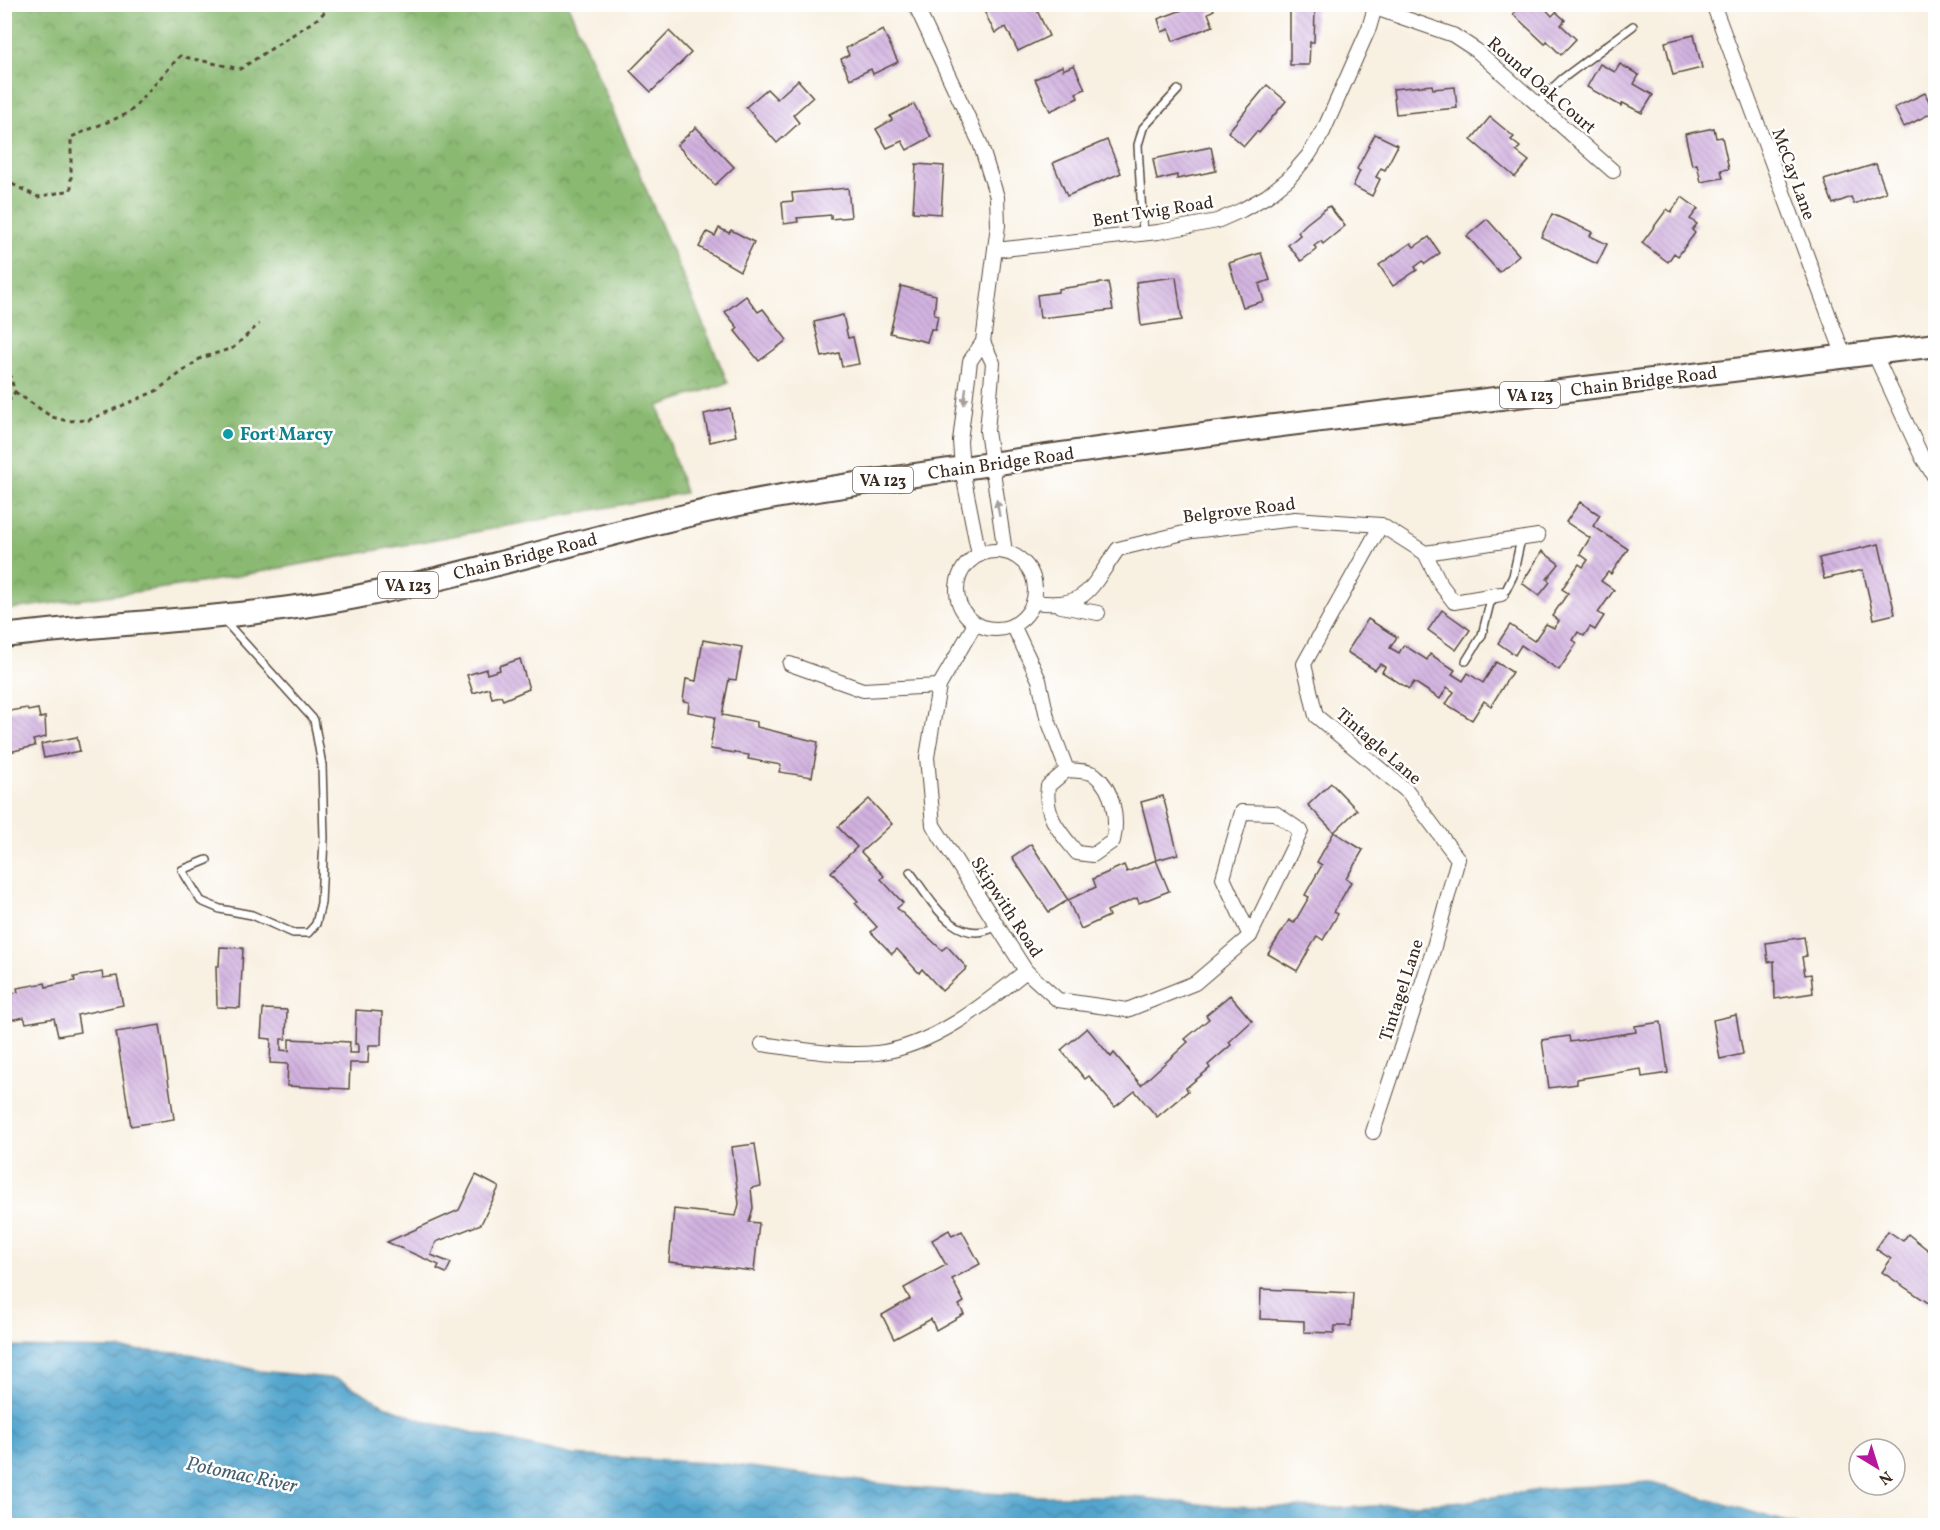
<svg xmlns="http://www.w3.org/2000/svg" width="1940" height="1530" viewBox="0 0 1940 1530" font-family="Vollkorn,serif">
	<style>
		.forest { fill: url(#forest-crowns); stroke: #627248; stroke-width: 1.5 }
		.water { fill: url(#water-waves); stroke: #476876; stroke-width: 1.5 }
		.building { fill: url(#building-back-hatch) }
		.lines { fill: none; stroke-linecap: round; stroke-linejoin: round }
		.service-casing { stroke: #57483b; stroke-width: 10 }
		.minor-casing { stroke: #57483b; stroke-width: 16 }
		.primary-casing { stroke: #57483b; stroke-width: 26 }
		.path { stroke: #57483b; stroke-width: 3; stroke-dasharray: 4.5 4.5; stroke-linecap: butt }
		.service { stroke: #fff; stroke-width: 7 }
		.minor { stroke: #fff; stroke-width: 14 }
		.primary { stroke: #fff; stroke-width: 22 }
		.oneway { fill: #a79f9a }
		.culture-dot { fill: #0f9aa8; stroke: #fff; stroke-width: 2 }
		.labels { text-anchor: middle; stroke-width: 5; stroke-linejoin: round; paint-order: stroke }
		.shield { fill: #fff; stroke: #766a62; stroke-width: 1.5 }
		.shield-label { font-size: 16px; font-weight: bold; fill: #3b2a1e }
		.street-label { font-size: 18px; fill: #3b2a1e; stroke: #fff }
		.culture-label { font-size: 18px; font-weight: bold; fill: #0d838f; stroke: #fff; text-anchor: start }
		.water-label { font-size: 20px; font-style: italic; fill: #46616d; stroke: #fff }
	</style>
	<defs>
		<pattern id="forest-crowns" width="20" height="18" patternUnits="userSpaceOnUse" patternTransform="scale(1.5)"><rect width="20" height="18" fill="#8ab972"/><path d="M2 6a3 3 0 1 1 6 0M12 15a3 3 0 1 1 6 0" fill="none" stroke="#72975d"/></pattern>
		<pattern id="water-waves" width="16" height="10" patternUnits="userSpaceOnUse" patternTransform="scale(1.5)"><rect width="16" height="10" fill="#53a5ce"/><path d="M0 5q4-4 8 0t8 0" fill="none" stroke="#4687a7"/></pattern>
		<pattern id="building-back-hatch" width="6" height="6" patternUnits="userSpaceOnUse" patternTransform="scale(1.5)"><rect width="6" height="6" fill="#d1b1df"/><path d="M-1 5l2 2M0 0l6 6M5-1l2 2" fill="none" stroke="#b498bf"/></pattern>
	</defs>
	<rect width="100%" height="100%" fill="#fff"/>
	<filter id="ink" filterUnits="userSpaceOnUse"><feTurbulence type="fractalNoise" baseFrequency=".0167" numOctaves="2"/><feDisplacementMap in="SourceGraphic" scale="12" xChannelSelector="R" yChannelSelector="G"/><feConvolveMatrix kernelMatrix="1 2 1 2 8 2 1 2 1" color-interpolation-filters="sRGB"/></filter>
	<filter id="wash" filterUnits="userSpaceOnUse"><feTurbulence type="fractalNoise" baseFrequency=".008" numOctaves="4" result="noise"/><feDisplacementMap in="SourceGraphic" scale="24" xChannelSelector="R" yChannelSelector="G"/><feGaussianBlur stdDeviation="1.35" result="paint"/><feColorMatrix in="noise" values="0 0 0 0 0 0 0 0 0 0 0 0 0 0 0 0 0 1.4 0 .05"/><feComposite in="paint" operator="in"/></filter>
	<g filter="url(#wash)">
		<rect width="100%" height="100%" fill="#f8f0e1"/>
		<path class="forest" d="M4,5H568L728,383L658,406L685,493L200,583L5,610Z"/>
		<path class="water" d="M4,1347L115,1349L191,1354L260,1371L338,1379L386,1406L427,1422L572,1455L725,1464L915,1488L1031,1496H1123L1217,1506L1340,1508L1468,1501L1545,1489L1649,1482L1797,1525H19L5,1506Z"/>
		<g id="blocks">
			<g class="building">
				<path d="M991,4H1034L1049,36L1018,51L1006,27L995,33L983,9Z"/>
				<path d="M1290,4H1318V11H1315L1314,42H1310L1309,65H1290Z"/>
				<path d="M1523,4H1541L1552,16L1556,12L1565,20L1561,25L1576,39L1561,55L1547,41L1545,44L1513,14Z"/>
				<path d="M1189,5H1212L1214,10L1208,13L1213,26L1173,41L1169,29L1162,32L1158,19L1190,7Z"/>
				<path d="M883,30L898,62L873,74L871,69L850,79L841,59L849,55L846,48Z"/>
				<path d="M669,31L691,53L651,92L630,71Z"/>
				<path d="M1694,35L1702,68L1673,75L1665,42Z"/>
				<path d="M1600,64L1615,72L1620,64L1639,75L1634,84L1653,95L1642,113L1623,103L1621,106L1587,87Z"/>
				<path d="M1074,65L1085,89L1076,93L1078,98L1050,111L1035,79L1062,66L1063,70Z"/>
				<path d="M798,80L813,97L793,115L799,123L777,143L746,107L767,89L777,99Z"/>
				<path d="M1267,85L1286,101L1259,133L1257,131L1244,146L1228,132Z"/>
				<path d="M1432,85L1433,89L1455,87L1457,108L1396,114L1393,89Z"/>
				<path d="M1925,93L1934,112L1904,127L1894,108Z"/>
				<path d="M914,104L931,137L907,150L902,141L887,148L876,129L892,120L890,116Z"/>
				<path d="M1490,117L1514,137L1511,140L1520,147L1516,151L1529,161L1515,177L1471,140Z"/>
				<path d="M696,127L734,167L715,185L677,145Z"/>
				<path d="M1714,128L1716,138L1722,137L1729,169L1721,170L1723,178L1701,182L1697,164L1692,165L1685,134Z"/>
				<path d="M1375,134L1398,145L1385,170L1381,168L1376,177L1380,179L1372,196L1353,186L1360,171L1357,169Z"/>
				<path d="M1107,140L1121,173L1067,196L1053,163Z"/>
				<path d="M1211,147L1216,171L1177,179V175L1157,180L1153,159Z"/>
				<path d="M916,164L944,166L941,214L913,212Z"/>
				<path d="M1876,164L1886,192L1854,204L1851,197L1833,204L1824,180Z"/>
				<path d="M848,188L851,217L831,219V215L797,218L798,222L784,224L782,202L793,201L792,193Z"/>
				<path d="M1682,197L1698,209L1690,219L1697,224L1692,230L1695,233L1678,256L1674,253L1668,262L1642,243L1667,209L1671,212Z"/>
				<path d="M1329,206L1345,226L1323,244L1321,241L1314,246L1317,249L1301,261L1288,245L1300,235L1298,232L1306,224Z"/>
				<path d="M1552,214L1592,232L1590,236L1607,244L1597,264L1541,237Z"/>
				<path d="M1487,219L1519,255L1499,272L1467,236Z"/>
				<path d="M719,228L729,233L731,230L754,242L740,271L699,247L707,232L715,236Z"/>
				<path d="M1429,237L1440,253L1425,264L1423,261L1415,267L1417,270L1393,286L1379,265L1411,243L1414,247Z"/>
				<path d="M1261,253L1270,280L1259,284L1264,301L1243,307L1229,263Z"/>
				<path d="M1176,277L1182,320L1141,326L1136,282Z"/>
				<path d="M1108,282L1113,310L1040,318L1037,295L1058,292V289Z"/>
				<path d="M901,286L936,295L934,315L938,316L935,330L931,329L927,342L890,333Z"/>
				<path d="M746,296L758,312L763,309L787,340L759,361L735,331L738,328L725,312Z"/>
				<path d="M843,315L848,338L853,337L859,364L842,367L839,353L822,357L814,322Z"/>
				<path d="M730,408L736,436L710,442L704,414Z"/>
				<path d="M1580,502L1600,515L1593,526L1628,549L1611,574L1608,572L1601,581L1614,590L1598,613L1604,616L1595,630L1590,627L1584,636L1578,632L1573,640L1577,643L1559,670L1521,645L1515,655L1498,643L1510,625L1534,641L1546,624L1554,628L1559,621L1552,616L1568,593L1562,589L1579,564L1583,567L1588,560L1580,554L1590,538L1566,522Z"/>
				<path d="M1879,544L1895,614L1874,619L1863,570L1824,579L1819,558Z"/>
				<path d="M1542,551L1559,564L1547,579L1550,582L1539,596L1522,583Z"/>
				<path d="M1442,610L1470,630L1456,650L1428,630Z"/>
				<path d="M1368,619L1397,637L1390,648L1399,653L1404,645L1427,660L1430,654L1455,670L1452,674L1463,681L1468,673L1483,683L1496,662L1512,672L1491,706L1484,701L1472,720L1446,704L1454,692L1447,687L1440,699L1414,682L1409,689L1382,672L1385,667L1380,664L1375,670L1347,652Z"/>
				<path d="M703,640L742,647L736,680L729,679L722,715L757,722V727L818,742L812,777L779,772L781,765L748,759L749,755L710,749L715,717L688,712L689,702L683,701L686,679L696,681Z"/>
				<path d="M520,659L529,689L503,700L501,696L492,698L489,688L473,693L467,675L486,669L487,674L500,670L499,666Z"/>
				<path d="M27,708L28,711L38,709L40,718L45,717L46,737L33,740L35,746L9,752L7,743L4,744V712Z"/>
				<path d="M77,737L80,751L44,758L41,744Z"/>
				<path d="M1331,783L1357,810L1334,832L1308,805Z"/>
				<path d="M1163,796L1178,854L1156,860L1141,802Z"/>
				<path d="M869,799L892,824L861,852L884,876L881,879L903,903L897,908L942,950L947,946L967,968L942,991L922,969L919,973L897,949L892,954L871,932L877,927L855,903L858,901L831,872L857,847L838,827Z"/>
				<path d="M1334,832L1363,850L1346,879L1351,882L1334,912L1338,914L1323,940L1317,936L1297,971L1268,954L1289,920L1294,923L1309,897L1305,895L1322,865L1317,862Z"/>
				<path d="M1031,844L1068,900L1049,912L1012,857Z"/>
				<path d="M1156,860L1169,891L1139,903L1137,898L1107,911L1109,916L1081,929L1068,900L1096,887L1093,879L1124,865L1127,872Z"/>
				<path d="M1804,937L1807,956L1802,957L1805,975L1811,974L1813,993L1775,999L1774,961L1768,962L1766,943Z"/>
				<path d="M220,947L243,948L240,1008L217,1007L216,966H219Z"/>
				<path d="M102,972L103,978L117,976L123,1005L77,1015L80,1032L58,1036L54,1018L26,1023L24,1017L10,1020L5,995L18,992L17,988L45,983L46,987L75,981L74,977Z"/>
				<path d="M1230,995L1252,1021L1229,1042L1231,1045L1208,1065L1210,1068L1186,1088L1188,1091L1157,1117L1135,1091L1115,1107L1089,1076L1085,1079L1061,1050L1087,1028L1111,1057L1114,1053L1141,1085L1188,1042L1185,1039L1209,1019L1206,1015Z"/>
				<path d="M263,1009L287,1010L286,1039H281V1050L289,1051V1039L350,1042L349,1053H358V1044H355L356,1010L382,1012L381,1045H369L368,1063H350L349,1089L287,1086L288,1064L270,1063L271,1039L261,1038Z"/>
				<path d="M1736,1015L1743,1054L1720,1059L1713,1020Z"/>
				<path d="M1661,1022L1668,1073L1642,1077L1641,1069L1577,1079V1084L1549,1088L1542,1040L1569,1036L1570,1042L1636,1032L1635,1026Z"/>
				<path d="M160,1025L174,1119L131,1126L116,1032Z"/>
				<path d="M755,1144L761,1186L751,1188L753,1208L749,1222L759,1223L754,1271L669,1262L674,1209L736,1216L739,1204L732,1147Z"/>
				<path d="M476,1175L499,1187L481,1224L436,1242L431,1255L451,1263L446,1273L437,1269L439,1265L387,1242L459,1210Z"/>
				<path d="M949,1230L952,1236L962,1231L980,1264L952,1279L964,1302L959,1305L964,1314L936,1330L931,1319L894,1339L882,1315L910,1299L904,1288L946,1265L932,1240Z"/>
				<path d="M1888,1231L1903,1241L1908,1234L1928,1250L1930,1246L1936,1250V1308L1882,1272L1891,1259L1876,1249Z"/>
				<path d="M1261,1289L1353,1293L1351,1326H1335L1334,1333L1304,1332V1321L1260,1319Z"/>
			</g>
		</g>
	</g>
	<g filter="url(#ink)">
		<use href="#blocks" fill-opacity="0" stroke="#57483b" stroke-width="1.5"/>
		<g class="lines">
			<defs>
				<g id="service">
					<path d="M1537,103L1562,79L1633,26"/>
					<path d="M1143,233L1138,145L1143,128L1178,90"/>
					<path d="M1466,661L1482,635L1490,603L1506,590L1513,576L1521,539"/>
					<path d="M207,860L182,870L201,901L220,909L252,915L293,933H308L316,924L321,903L324,838L322,765L314,720L223,619"/>
					<path d="M910,872C931,900 956,949 997,926"/>
				</g>
				<g id="minor">
					<path d="M915,4L980,143L997,197L998,225L983,342L970,361L960,441L962,469L979,555"/>
					<path d="M1713,4L1844,356"/>
					<path d="M1375,8L1453,35L1476,50L1613,171"/>
					<path d="M995,250L1158,232L1217,221L1242,210L1267,196L1288,179L1308,156L1323,132L1369,28L1376,4"/>
					<path d="M983,342L993,363L987,431L1005,552"/>
					<path d="M1874,353L1922,457L1936,479"/>
					<circle cx="996" cy="590" r="39"/>
					<path d="M1425,553L1441,585L1454,602L1501,594"/>
					<path d="M1034,602C1088,609 1089,589 1118,549L1192,531L1295,519L1381,525L1425,553L1538,536"/>
					<path d="M1061,606L1098,613"/>
					<path d="M975,624L939,686L927,757L933,825L1026,971L1058,1000L1127,1010L1195,983L1250,936"/>
					<path d="M1013,625L1039,680L1047,717L1067,770L1048,786C1044,816 1059,831 1077,853L1093,855L1113,841C1118,820 1114,790 1095,775C1088,770 1075,771 1067,770"/>
					<path d="M790,664L863,690L939,686"/>
					<path d="M1242,812L1275,813L1301,831L1250,936L1223,878Z"/>
					<path d="M762,1044C799,1049 840,1057 877,1053C933,1046 984,1005 1026,971"/>
					<path d="M1373,1132L1432,954L1458,859L1408,792L1316,716L1304,664L1381,525"/>
				</g>
				<path id="primary" d="M4,636C122,621 240,620 356,597C507,567 653,516 805,492C1181,432 1559,393 1936,345"/>
			</defs>
			<use href="#service" class="service-casing"/>
			<use href="#minor" class="minor-casing"/>
			<use href="#primary" class="primary-casing"/>
			<g class="path">
				<path d="M4,180L38,197L71,190V137L129,113L180,56L240,69L320,17L331,4"/>
				<path d="M4,356L15,392L4,408"/>
				<path d="M15,392L52,417L67,421L89,420L156,391L201,358L233,348L259,324"/>
			</g>
			<use href="#service" class="service"/>
			<use href="#minor" class="minor"/>
			<use href="#primary" class="primary"/>
		</g>
		<defs><path id="oneway-solid" d="M-6-.8H1V-3.2L6.5 0L1 3.2V.8H-6Z" transform="scale(1.5)"/></defs>
		<g class="oneway">
			<use href="#oneway-solid" transform="translate(965 396) rotate(97)"/>
			<use href="#oneway-solid" transform="translate(998 508) rotate(-100)"/>
		</g>
	</g>
	<circle class="culture-dot" cx="228" cy="434" r="6"/>
	<g class="labels">
		<g class="shield">
			<rect x="1500" y="382" width="60" height="26" rx="4.5"/>
			<rect x="853" y="467" width="60" height="26" rx="4.5"/>
			<rect x="378" y="572" width="60" height="26" rx="4.5"/>
		</g>
		<g class="shield-label">
			<text x="1530" y="401">VA 123</text>
			<text x="883" y="486">VA 123</text>
			<text x="408" y="591">VA 123</text>
		</g>
		<g class="street-label">
			<text transform="translate(1542 85) rotate(41)" y="6">Round Oak Court</text>
			<text transform="translate(1794 174) rotate(70)" y="6">McCay Lane</text>
			<text transform="translate(1153 211) rotate(-9)" y="6">Bent Twig Road</text>
			<text transform="translate(1644 381) rotate(-7)" y="6">Chain Bridge Road</text>
			<text transform="translate(1001 463) rotate(-8)" y="6">Chain Bridge Road</text>
			<text transform="translate(1239 510) rotate(-7)" y="6">Belgrove Road</text>
			<text transform="translate(525 556) rotate(-14)" y="6">Chain Bridge Road</text>
			<text transform="translate(1379 746) rotate(41)" y="6">Tintagle Lane</text>
			<text transform="translate(1007 907) rotate(57)" y="6">Skipwith Road</text>
			<text transform="translate(1401 990) rotate(-72)" y="6">Tintagel Lane</text>
		</g>
		<g class="culture-label">
			<text x="240" y="440">Fort Marcy</text>
		</g>
		<g class="water-label">
			<text transform="translate(242 1474) rotate(12)" y="7">Potomac River</text>
		</g>
	</g>
	<rect width="1940" height="1530" fill="none" stroke="#fff" stroke-width="24"/>
	<g transform="translate(1877 1467) rotate(142)"><circle r="28" fill="#ffffff" stroke="#b1aaa5" stroke-width="1.5"/>
	<path d="M0-4.5L10 22L0 15L-10 22Z" fill="#b5179e"/>
	<text y="-9" font-size="16" font-weight="bold" text-anchor="middle" fill="#3b2a1e">N</text>
	</g>
</svg>
